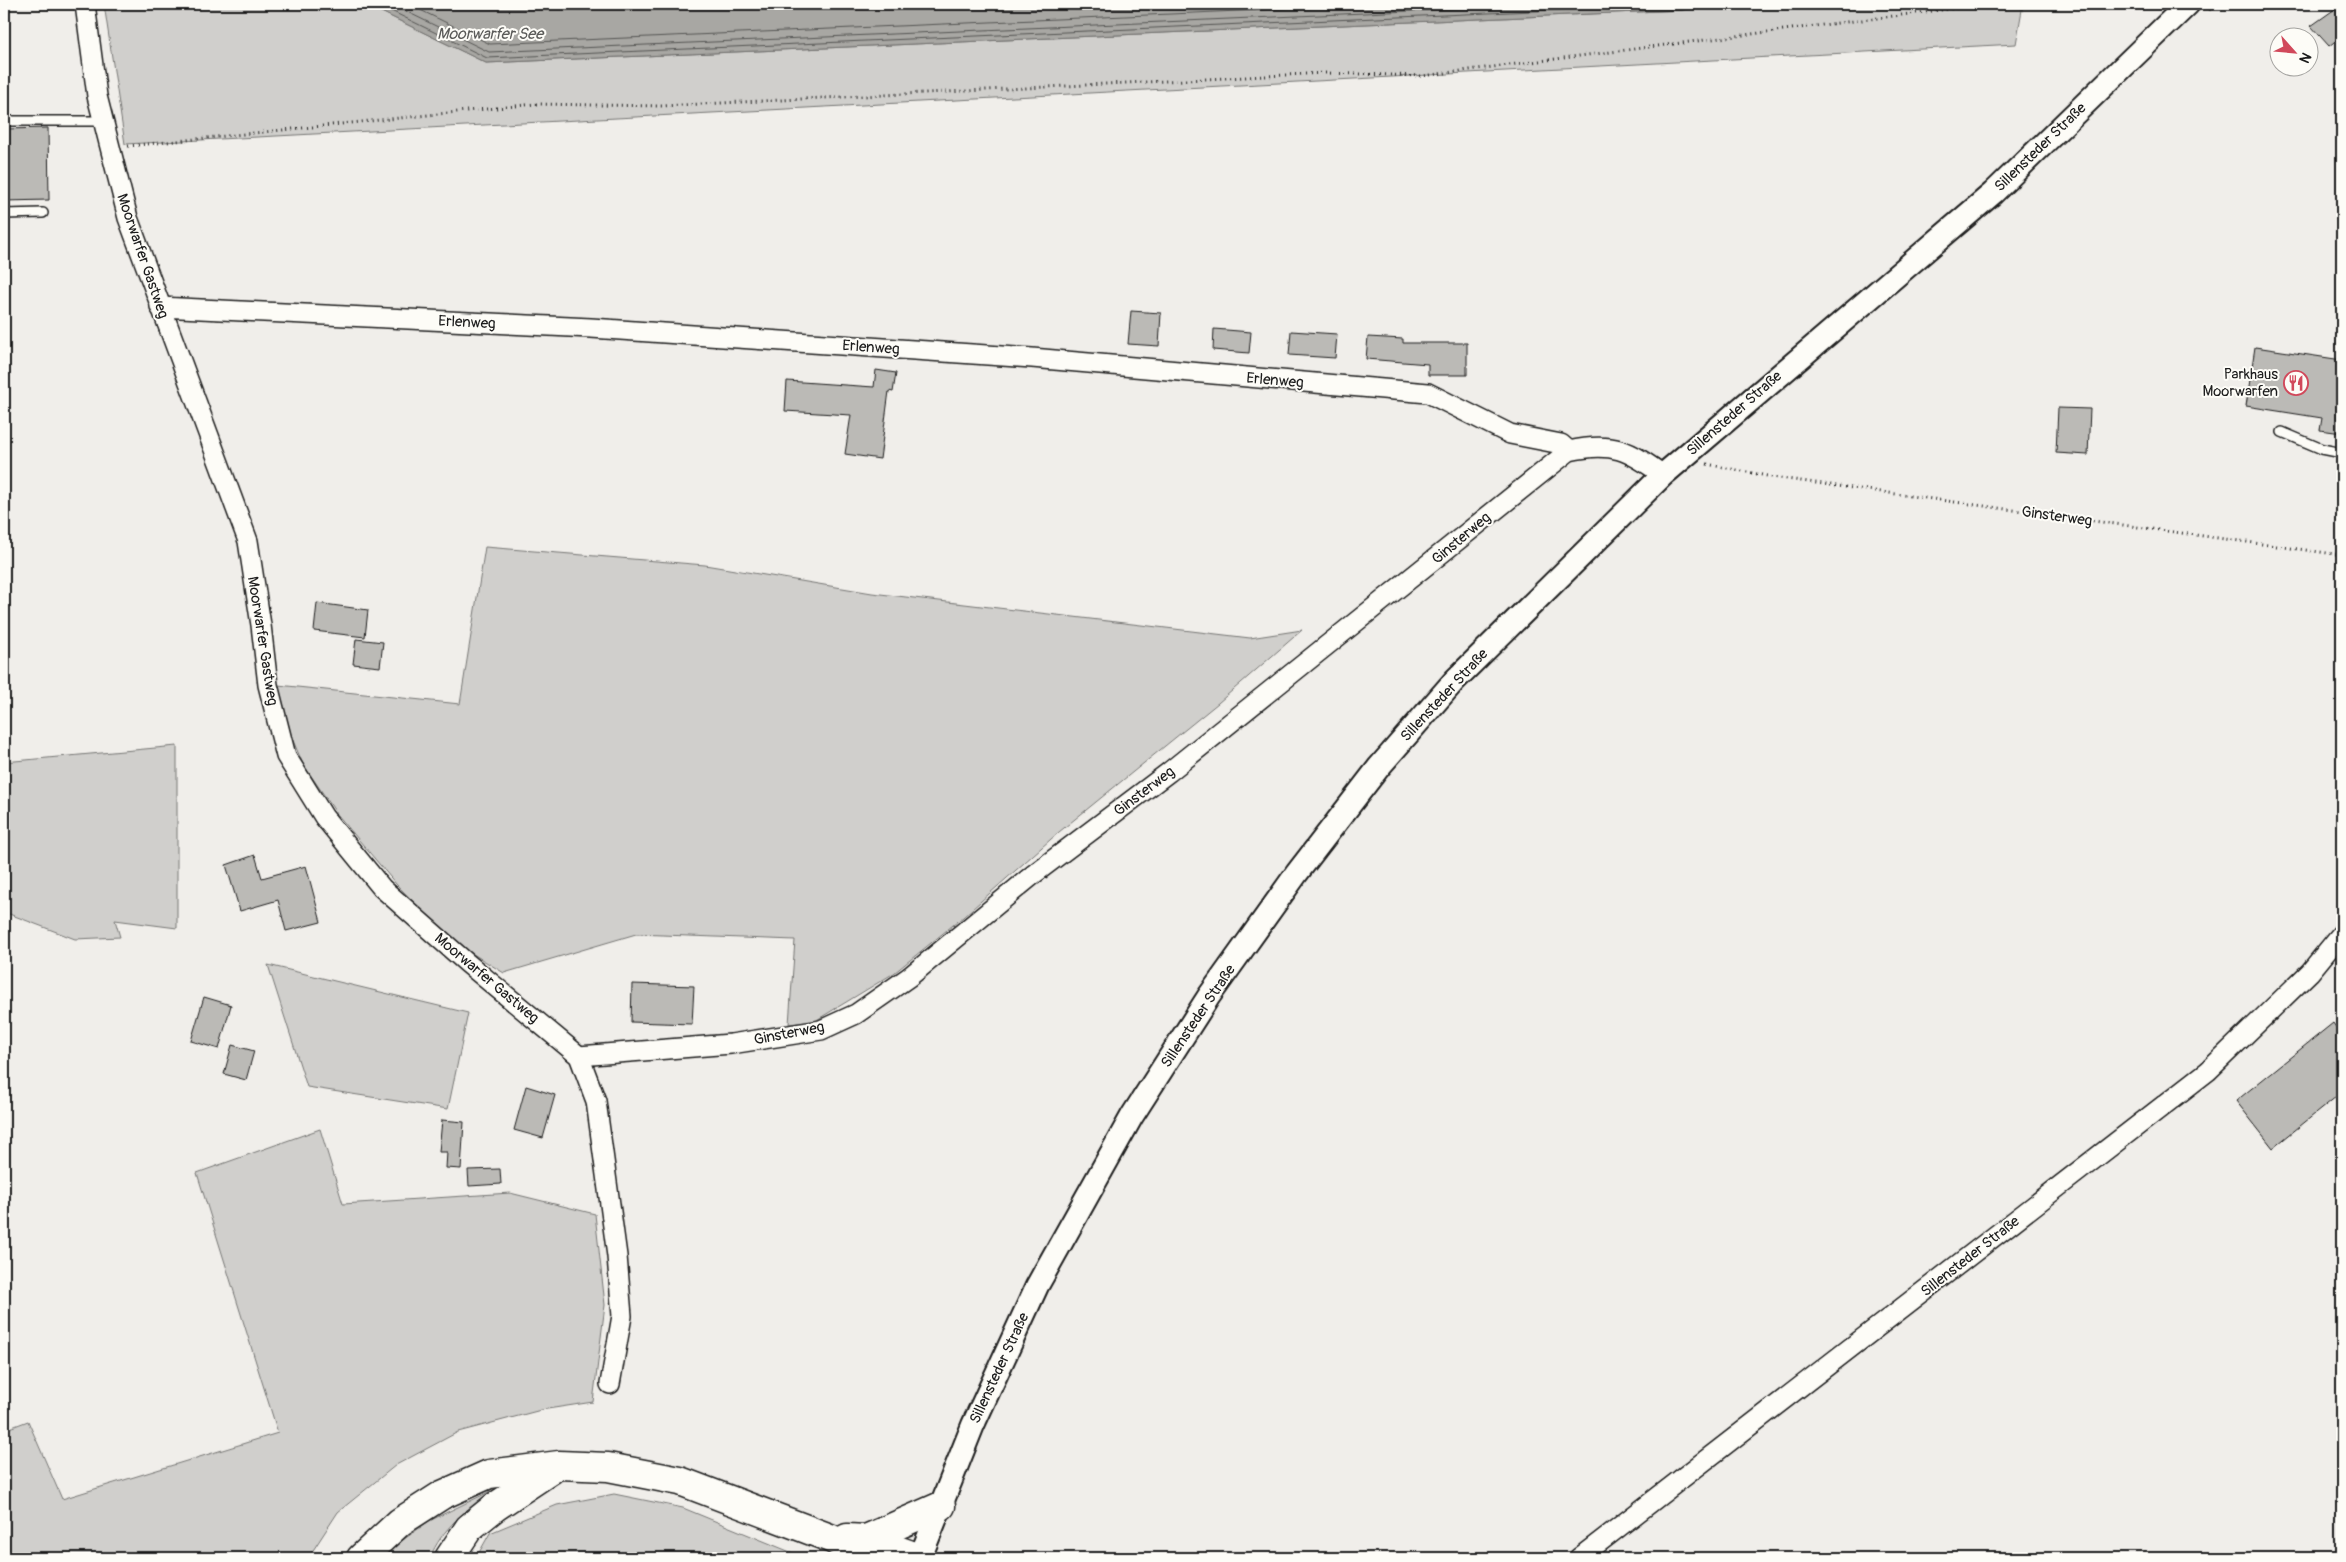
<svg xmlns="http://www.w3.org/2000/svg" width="2346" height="1562" viewBox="0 0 2346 1562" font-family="Pangolin,sans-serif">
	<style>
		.green { fill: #d0cfcc; stroke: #767674 }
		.water { fill: #a8a7a3; stroke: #706f6d }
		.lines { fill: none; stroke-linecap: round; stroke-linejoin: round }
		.shore { stroke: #545452; stroke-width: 1 }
		.building { fill: #bbbab6; stroke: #1c1c1c }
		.service-casing { stroke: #1c1c1c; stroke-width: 12 }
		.minor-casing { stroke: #1c1c1c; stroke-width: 22 }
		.tertiary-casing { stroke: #1c1c1c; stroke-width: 26 }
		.trunk-casing { stroke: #1c1c1c; stroke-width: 31 }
		.path { stroke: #1c1c1c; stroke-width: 3; stroke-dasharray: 1 4; stroke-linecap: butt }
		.service { stroke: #fdfcf7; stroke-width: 9 }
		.minor { stroke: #fdfcf7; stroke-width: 19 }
		.tertiary { stroke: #fdfcf7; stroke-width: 22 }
		.trunk { stroke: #fdfcf7; stroke-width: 28 }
		.labels { text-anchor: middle; stroke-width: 4; stroke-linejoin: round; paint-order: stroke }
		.street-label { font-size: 15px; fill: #1c1c1c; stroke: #fdfcf7 }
		.poi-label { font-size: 15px; fill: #1c1c1c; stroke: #fdfcf7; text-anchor: end }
		.water-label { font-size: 16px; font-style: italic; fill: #5b5b59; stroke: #fdfcf7 }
	</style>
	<rect width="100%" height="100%" fill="#f0eeea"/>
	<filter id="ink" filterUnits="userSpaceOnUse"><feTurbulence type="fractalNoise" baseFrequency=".02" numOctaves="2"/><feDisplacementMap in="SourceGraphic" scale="10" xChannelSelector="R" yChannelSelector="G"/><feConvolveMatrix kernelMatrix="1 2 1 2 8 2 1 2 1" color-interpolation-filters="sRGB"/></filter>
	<g filter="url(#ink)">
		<g class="green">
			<path d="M104,4H365L486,63L1682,10L1719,4H2023L2016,44L125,144Z"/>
			<path d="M485,547L705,565L872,593L1250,638L1302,630L1218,703L1059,832L963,917L894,973L815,1021L789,1024L795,940L636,934L504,973L452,941L396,884L337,814L303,764L280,710L278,685L460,704Z"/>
			<path d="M177,746V928L115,920L120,937L75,939L4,912V762Z"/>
			<path d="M268,965L468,1013L448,1109L307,1087Z"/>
			<path d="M320,1129L343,1204L510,1193L595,1214L605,1305L593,1402L541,1410L458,1432L396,1465L338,1512L308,1558H4V1430L28,1421L62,1499L278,1433L197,1173Z"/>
			<path d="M491,1491C467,1509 441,1529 430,1558H378L429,1521Z"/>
			<path d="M614,1494L683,1508L805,1558H476L490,1533L557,1505Z"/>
		</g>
		<path class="water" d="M365,4H1719L1682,10L486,63Z"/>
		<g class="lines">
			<g class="shore">
				<path d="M377,4L487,58L1688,4"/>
				<path d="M391,4L489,52L1566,4"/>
				<path d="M408,4L490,44L1398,4"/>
			</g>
		</g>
		<g class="building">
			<path d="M2342,4V36L2329,46L2311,26Z"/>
			<path d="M48,128L49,200L4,201V129Z"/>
			<path d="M1131,311L1161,313L1159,346L1128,344Z"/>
			<path d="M1214,329L1251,332L1249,353L1213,350Z"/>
			<path d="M1291,331L1337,334L1335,358L1289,355Z"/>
			<path d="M1368,337L1403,339V343H1467V375H1428V364L1366,359Z"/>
			<path d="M2255,347L2342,360V433L2320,430L2322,418L2246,406Z"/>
			<path d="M876,370L896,373L893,392L889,391L880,459L845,454L851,415L785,411L787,381L874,387Z"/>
			<path d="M2058,408L2090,409L2088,455L2056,453Z"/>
			<path d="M317,603L368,610L365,637L314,631Z"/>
			<path d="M356,639L383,642L380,667L353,664Z"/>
			<path d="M255,855L262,878L306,866L321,922L286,931L278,900L240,911L226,865Z"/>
			<path d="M632,984L694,986L692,1024L631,1022Z"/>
			<path d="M204,997L231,1005L219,1049L191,1041Z"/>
			<path d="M2333,1023L2342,1036V1092L2273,1148L2236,1101Z"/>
			<path d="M232,1045L254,1051L246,1080L224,1074Z"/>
			<path d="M526,1086L555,1095L543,1138L514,1130Z"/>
			<path d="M442,1120L464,1122L461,1169L446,1168L447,1152H439Z"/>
			<path d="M500,1169L501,1184L469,1186L468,1170Z"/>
		</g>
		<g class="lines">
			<defs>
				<g id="service">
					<path d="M4,121H103"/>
					<path d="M4,214L43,213"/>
					<path d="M2282,432L2322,449L2342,453"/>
				</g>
				<g id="minor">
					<path d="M85,4L97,96L128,218L248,541L261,625L268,685L286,756L324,817L382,888L467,963L579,1056L596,1101L617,1256L622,1316L610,1384"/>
					<path d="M160,307L591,328L1032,358L1428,393L1510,434L1561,444L1569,451"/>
					<path d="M579,1056L731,1044L821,1030L856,1014L909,977L1034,874L1169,772L1569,451C1612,441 1629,450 1663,475"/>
					<path d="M1579,1558L2208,1071L2310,972L2342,933"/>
				</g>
				<path id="tertiary" d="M920,1558L973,1425L1037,1286L1132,1116L1209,996L1297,873L1379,767L1455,680L1663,475L1993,193L2188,4"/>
				<g id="trunk">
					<path d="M847,1538L866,1539L920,1558"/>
					<path d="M866,1539L941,1506"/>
					<path d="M361,1558L400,1522L442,1495L489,1474L559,1465L608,1467L680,1481L830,1538L870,1558"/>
					<path d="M449,1558L469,1528L495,1507L552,1469"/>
				</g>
			</defs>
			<use href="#service" class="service-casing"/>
			<use href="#minor" class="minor-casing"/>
			<use href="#tertiary" class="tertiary-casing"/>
			<use href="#trunk" class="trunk-casing"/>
			<g class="path">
				<path d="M2209,10L2215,4"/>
				<path d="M128,146L535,104L662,106L1327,73L1422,76L1972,6L1973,4"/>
				<path d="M1707,464L1772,477L2342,555"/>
			</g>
			<use href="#service" class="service"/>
			<use href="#minor" class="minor"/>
			<use href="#tertiary" class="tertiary"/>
			<use href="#trunk" class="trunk"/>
		</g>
	</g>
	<defs>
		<symbol id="restaurant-ring" viewBox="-11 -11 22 22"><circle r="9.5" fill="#fdfcf7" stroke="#d1495b" stroke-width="1.5"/><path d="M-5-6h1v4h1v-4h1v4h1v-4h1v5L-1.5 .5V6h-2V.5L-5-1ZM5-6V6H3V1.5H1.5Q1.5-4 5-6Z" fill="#d1495b"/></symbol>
	</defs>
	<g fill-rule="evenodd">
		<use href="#restaurant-ring" x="2282" y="369" width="28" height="28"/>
	</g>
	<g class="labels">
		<g class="street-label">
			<text transform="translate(2040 147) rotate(-44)" y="5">Sillensteder Straße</text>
			<text transform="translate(143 256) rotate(71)" y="5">Moorwarfer Gastweg</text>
			<text transform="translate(467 322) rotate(3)" y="5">Erlenweg</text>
			<text transform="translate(871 347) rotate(4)" y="5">Erlenweg</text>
			<text transform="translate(1275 380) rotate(5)" y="5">Erlenweg</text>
			<text transform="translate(1734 413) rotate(-41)" y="5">Sillensteder Straße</text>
			<text transform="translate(2057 516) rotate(8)" y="5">Ginsterweg</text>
			<text transform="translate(1461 538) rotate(-40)" y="5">Ginsterweg</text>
			<text transform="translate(263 641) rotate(81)" y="5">Moorwarfer Gastweg</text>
			<text transform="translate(1444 695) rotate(-47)" y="5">Sillensteder Straße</text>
			<text transform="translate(1144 791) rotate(-37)" y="5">Ginsterweg</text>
			<text transform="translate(487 978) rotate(40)" y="5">Moorwarfer Gastweg</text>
			<text transform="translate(1198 1016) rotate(-56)" y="5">Sillensteder Straße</text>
			<text transform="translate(789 1033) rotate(-11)" y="5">Ginsterweg</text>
			<text transform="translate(1970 1256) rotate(-38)" y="5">Sillensteder Straße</text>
			<text transform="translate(999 1368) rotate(-65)" y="5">Sillensteder Straße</text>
		</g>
		<g class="poi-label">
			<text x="2278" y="379">Parkhaus<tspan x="2278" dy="17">Moorwarfen</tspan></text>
		</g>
		<g class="water-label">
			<text x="490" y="39">Moorwarfer See</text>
		</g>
	</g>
	<rect width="2346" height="1562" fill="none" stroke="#fdfcf7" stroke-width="20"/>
	<rect x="10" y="10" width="2326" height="1542" fill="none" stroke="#1c1c1c" stroke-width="2" filter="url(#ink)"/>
	<g transform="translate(2294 52) rotate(117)"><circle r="24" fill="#fdfcf7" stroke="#a3a29f"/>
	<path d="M0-4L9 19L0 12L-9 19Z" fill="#d1495b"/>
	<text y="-8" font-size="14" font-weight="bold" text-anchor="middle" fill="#1c1c1c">N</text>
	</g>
</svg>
